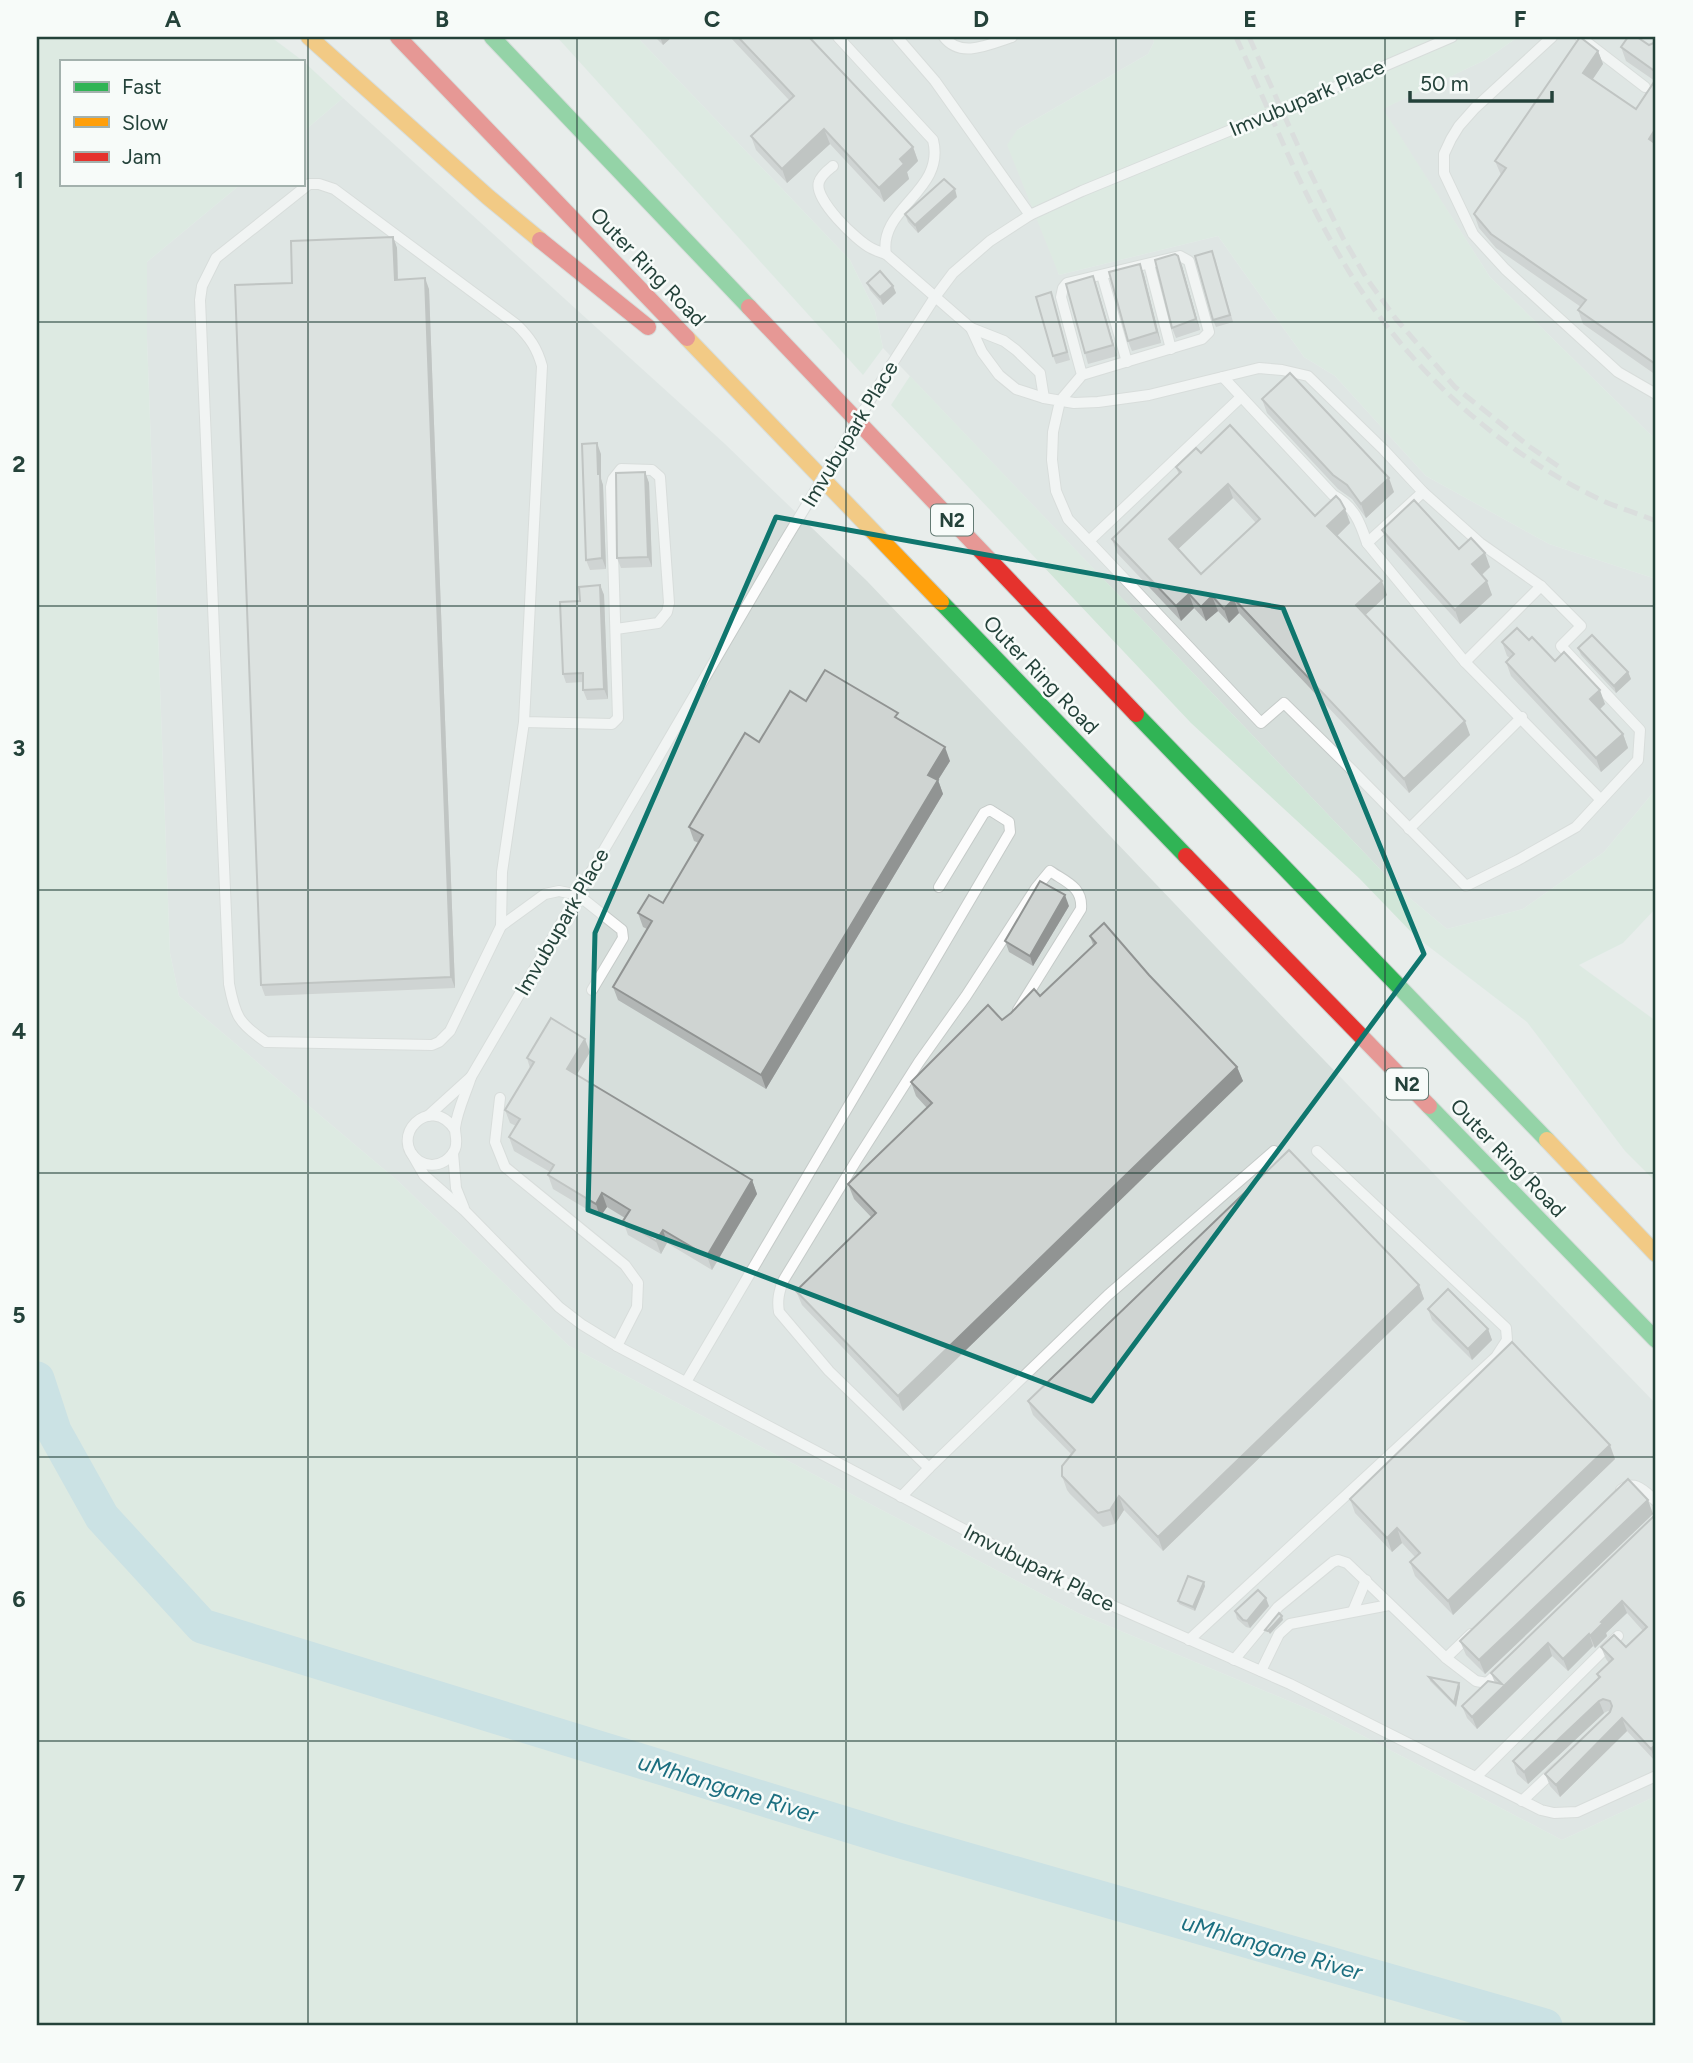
<svg xmlns="http://www.w3.org/2000/svg" width="1693" height="2063" viewBox="0 0 1693 2063" font-family="Figtree,sans-serif">
	<style>
		.built { fill: #d6dedb }
		.green { fill: #d1e6d8 }
		.lines { fill: none; stroke-linecap: round; stroke-linejoin: round }
		.river { stroke: #a9d4db; stroke-width: 35 }
		.lane-casing { stroke: #c5cac8; stroke-width: 12 }
		.fast-casing { stroke: #c3ccc9; stroke-width: 18 }
		.slow-casing { stroke: #c3ccc9; stroke-width: 18 }
		.jam-casing { stroke: #c3ccc9; stroke-width: 18 }
		.lane { stroke: #fcfcfc; stroke-width: 10 }
		.fast { stroke: #30b455; stroke-width: 16 }
		.slow { stroke: #ff9f0a; stroke-width: 16 }
		.jam { stroke: #e5322d; stroke-width: 16 }
		.rail { stroke: #c9cdcc; stroke-width: 5; stroke-dasharray: 14 7; stroke-linecap: butt }
		.lane-bridge-casing { stroke: #c5cac8; stroke-width: 12; stroke-linecap: butt }
		.lane-bridge { stroke: #fcfcfc; stroke-width: 10 }
		.wall { fill: #b2b6b5; fill-rule: evenodd }
		.shaded-wall { fill: #919493 }
		.building { fill: #cfd4d2; stroke: #919493; stroke-width: 2; fill-rule: evenodd }
		.marked { fill: none; stroke: #0f766e; stroke-width: 5; stroke-linejoin: round }
		.grid { fill: none; stroke: #24423a; stroke-width: 2; stroke-opacity: 0.55 }
		.labels { text-anchor: middle; stroke-width: 5; stroke-linejoin: round; paint-order: stroke }
		.shield { fill: #f7fbf9; stroke: #637a73; stroke-width: 2 }
		.shield-label { font-size: 19px; font-weight: bold; fill: #24423a }
		.street-label { font-size: 21px; fill: #24423a; stroke: #f7fbf9 }
		.water-label { font-size: 23px; font-style: italic; fill: #1c6f80; stroke: #f7fbf9 }
		.neatline { fill: none; stroke: #24423a; stroke-width: 2.5 }
		.grid-label { font-size: 23px; text-anchor: middle; font-weight: bold; fill: #24423a }
	</style>
	<rect width="100%" height="100%" fill="#e8edeb"/>
	<g class="built">
		<path d="M637,37H1153L1154,42L1148,54L1017,130L1059,275L1218,236L1304,357L1335,376L1426,476L1549,544L1656,579V789L1604,852L1523,909L1447,929L1399,889L883,348L875,311L850,260Z"/>
		<path d="M1518,37H1656V440L1490,277L1382,109L1485,60Z"/>
		<path d="M343,98L725,444L867,581L1296,1031L1656,1404V1796L1562,1840L1325,1716L1080,1614L569,1346L399,1182L179,996L170,953L147,338V262L241,184H303V132Z"/>
	</g>
	<g class="green">
		<path d="M37,37H271L303,61H61V184H241L147,262V338L170,953L179,996L399,1182L569,1346L1080,1614L1325,1716L1562,1840L1656,1796V2026H39L37,2000Z"/>
		<path d="M557,37H637L850,260L875,311L883,348L863,375Z"/>
		<path d="M1153,37H1518L1485,60L1383,109L1490,277L1656,440V579L1549,544L1426,476L1335,376L1304,357L1218,236L1059,275L1007,145L1017,130L1148,54L1154,42Z"/>
		<path d="M303,61L343,98L303,132Z"/>
		<path d="M910,376L1399,889L1447,929L1523,909L1604,852L1656,789V908L1623,943L1579,965L1656,1021V1182L1625,1151L1527,1022L1415,936L1359,878L1191,723L891,405Z"/>
	</g>
	<g class="lines">
		<path class="river" d="M37,1379L54,1431L102,1517L202,1626L894,1839L1545,2026"/>
		<defs>
			<g id="lane">
				<path d="M838,37L933,140C946,191 878,208 886,254L971,328L982,352L999,375L1016,389L1044,398L1074,403L1098,402L1149,395L1259,368L1282,370L1308,376L1384,450L1423,492L1480,543L1541,586L1581,626L1561,646L1640,730L1638,760L1576,827L1518,860L1466,886L1353,771L1284,703L1261,723L1068,519L1056,491L1052,460L1053,432L1060,401L1082,375L1202,339L1209,332L1189,261L1180,256L1067,283L1063,288L1061,297L1082,375"/>
				<path d="M897,37L935,81L1030,215"/>
				<path d="M944,37C961,59 990,44 1012,37"/>
				<path d="M1552,37L1475,108L1459,126L1451,139L1444,154V173L1473,234L1505,269L1618,372L1656,394"/>
				<path d="M1580,37L1645,87"/>
				<path d="M1317,95L1452,37"/>
				<path d="M833,166C828,170 821,175 819,182C813,199 857,241 871,248C876,251 881,252 886,254"/>
				<path d="M1149,264L1171,349"/>
				<path d="M1102,275L1127,362"/>
				<path d="M971,328L1004,341L1016,350L1040,373L1044,398"/>
				<path d="M892,364L935,297L953,273L990,241L1030,215L1082,191L1231,130"/>
				<path d="M1223,377L1333,495C1354,506 1360,522 1367,543L1465,662L1541,586"/>
				<path d="M1089,541L1240,398"/>
				<path d="M1367,543L1423,492"/>
				<path d="M1465,662L1601,800"/>
				<path d="M1409,829L1522,717"/>
				<path d="M501,926L502,872L524,722"/>
				<path d="M592,990L623,938L622,930L578,895L559,891L545,894L501,926L450,1031L439,1042L432,1045L266,1042C238,1023 235,1015 229,984L200,300L202,286L216,258L309,184H319L334,189L517,325C530,338 537,348 542,366L524,722L612,724L618,718L611,487L613,479L621,469L652,470L660,477L669,603L667,612L658,623L616,629"/>
				<path d="M500,1098L495,1142L505,1167L625,1265L638,1283L637,1307L617,1346"/>
				<path d="M428,1116L471,1077"/>
				<path d="M455,1130C430,1092 387,1138 419,1161C427,1166 437,1166 445,1161C449,1158 453,1154 455,1149C458,1141 455,1136 455,1128C457,1111 466,1093 471,1077L783,544"/>
				<path d="M453,1153L456,1188L464,1208"/>
				<path d="M412,1154L424,1175L465,1211L559,1307L581,1324L617,1346L1086,1594L1290,1684L1541,1810L1554,1813L1577,1812L1656,1776"/>
				<path d="M686,1382L1010,832L1009,822L990,810L984,813L939,887"/>
				<path d="M929,1468L1108,1295L1274,1151"/>
				<path d="M1621,1490C1635,1479 1644,1491 1656,1501"/>
				<path d="M901,1497L929,1468L829,1371L779,1312C777,1300 779,1292 783,1281L856,1161L919,1062L966,996L1036,888L1050,871C1066,882 1083,887 1081,909L1018,1010"/>
				<path d="M1353,1611L1366,1580"/>
				<path d="M1189,1640L1496,1357L1507,1340L1506,1328L1317,1151"/>
				<path d="M1446,1658L1476,1681L1487,1683L1502,1669"/>
				<path d="M1234,1660L1278,1607L1333,1562L1338,1560L1347,1563L1446,1658L1471,1634"/>
				<path d="M1261,1671L1279,1634L1290,1624L1389,1605"/>
				<path d="M1476,1777L1618,1636"/>
				<path d="M1522,1801L1556,1769"/>
			</g>
			<g id="fast">
				<path d="M492,37L749,307"/>
				<path d="M941,602L1186,856"/>
				<path d="M1136,714L1547,1140"/>
				<path d="M1429,1106L1656,1340"/>
			</g>
			<g id="slow">
				<path d="M309,37L488,197L540,240"/>
				<path d="M687,338L941,602"/>
				<path d="M1547,1140L1656,1254"/>
			</g>
			<g id="jam">
				<path d="M398,37L687,338"/>
				<path d="M540,240L648,327"/>
				<path d="M749,307L1136,714"/>
				<path d="M1186,856L1429,1106"/>
			</g>
		</defs>
		<use href="#lane" class="lane-casing"/>
		<use href="#fast" class="fast-casing"/>
		<use href="#slow" class="slow-casing"/>
		<use href="#jam" class="jam-casing"/>
		<use href="#lane" class="lane"/>
		<use href="#fast" class="fast"/>
		<use href="#slow" class="slow"/>
		<use href="#jam" class="jam"/>
		<g class="rail">
			<path d="M1236,37C1269,109 1298,185 1338,253C1398,358 1488,445 1597,498C1615,507 1637,513 1656,521"/>
			<path d="M1249,37L1307,166L1343,238L1367,279L1396,319L1455,387L1530,447L1558,466"/>
		</g>
		<defs>
			<g id="lane-bridge">
				<path d="M1231,130L1317,95"/>
				<path d="M783,544L892,364"/>
			</g>
		</defs>
		<use href="#lane-bridge" class="lane-bridge-casing"/>
		<use href="#lane-bridge" class="lane-bridge"/>
	</g>
	<g class="wall">
		<path d="M655,37H672L663,45Z"/>
		<path d="M730,37H809L913,147L918,161L907,172L909,179L884,202L830,144L787,183L756,150L751,136L789,100Z"/>
		<path d="M1650,37H1656V375L1583,324L1578,310L1581,307L1496,248L1479,228L1474,214L1501,175L1495,161L1598,51L1603,64L1593,79L1636,109L1655,81L1626,61L1621,47L1649,45L1656,42Z"/>
		<path d="M957,197L918,233L908,222L905,214Z"/>
		<path d="M393,237L397,248L398,279L429,289L455,988L265,996L261,985L292,283Z"/>
		<path d="M1215,258L1233,322L1216,327L1213,320Z"/>
		<path d="M1140,264L1144,275L1161,343L1132,351L1128,341Z"/>
		<path d="M1182,266L1200,330L1176,338L1172,328Z"/>
		<path d="M1093,276L1117,356L1088,364L1085,353Z"/>
		<path d="M867,283L893,286L896,293L883,305L870,290Z"/>
		<path d="M1054,300L1070,360L1056,364L1053,356Z"/>
		<path d="M1262,399L1394,492L1366,518L1352,499L1338,489L1267,413Z"/>
		<path d="M1201,453L1315,516L1345,509L1350,523L1337,536L1387,595L1365,615L1470,735L1409,793L1239,613L1229,623L1218,611L1206,621L1194,608L1181,621L1117,553L1112,539L1179,475L1176,467ZM1233,498L1256,523L1201,574L1178,549Z"/>
		<path d="M601,454V479L603,485L606,569L590,570L586,560Z"/>
		<path d="M645,472L649,483L652,567L621,568L617,558Z"/>
		<path d="M1382,530L1459,549L1490,567L1482,575L1492,595L1460,624L1387,544Z"/>
		<path d="M600,585L604,595L608,699L587,700L583,690V682L566,683L563,674L580,601Z"/>
		<path d="M1529,640L1555,661L1605,704L1600,709L1623,734L1628,748L1601,772L1511,676L1506,662L1510,658L1507,656L1502,642Z"/>
		<path d="M1578,648L1628,672L1631,679L1616,693L1581,655Z"/>
		<path d="M806,701L900,720L950,761L938,780L943,794L766,1089L618,1000L613,987L647,929L643,927L638,913L663,903L699,843L694,841L689,827Z"/>
		<path d="M1069,906L1033,966L1009,952L1005,941Z"/>
		<path d="M1090,936L1149,975L1237,1067L1243,1081L903,1411L802,1305L796,1291L872,1218L854,1199L848,1184L927,1108L916,1096L911,1082L1002,1020L1040,996L1093,945Z"/>
		<path d="M590,1052L576,1075L752,1180L757,1194L712,1270L667,1243L661,1254L628,1235L623,1221L625,1218L607,1207L600,1217L553,1189L548,1175L550,1172L514,1151L509,1137L516,1126L510,1123L505,1110L530,1068L527,1058Z"/>
		<path d="M1419,1285L1424,1299L1163,1551L1124,1510L1115,1524L1103,1527L1070,1494L1067,1490L1062,1476L1071,1454L1033,1415L1028,1401Z"/>
		<path d="M1428,1309L1488,1329L1492,1340L1472,1360L1432,1320Z"/>
		<path d="M1615,1459L1453,1615L1415,1576L1410,1562L1415,1557L1402,1543L1392,1552L1355,1513L1350,1499Z"/>
		<path d="M1653,1514L1485,1674L1466,1655L1460,1641Z"/>
		<path d="M1656,1514L1655,1761L1627,1731L1560,1797L1550,1786L1545,1774L1610,1712L1608,1711L1604,1713L1528,1784L1517,1774L1513,1761L1598,1678L1597,1674L1609,1663L1606,1659L1601,1647H1626L1643,1631L1627,1613L1606,1633L1607,1636L1595,1648L1593,1646L1568,1671L1552,1656L1477,1729L1467,1718L1462,1706L1495,1683L1491,1673Z"/>
		<path d="M1205,1586L1195,1611L1179,1604L1178,1601Z"/>
		<path d="M1269,1606L1250,1628L1246,1627L1237,1619L1235,1611Z"/>
		<path d="M1429,1677L1459,1683L1460,1687L1456,1707L1430,1681Z"/>
	</g>
	<g class="shaded-wall">
		<path d="M660,37H672L663,45Z"/>
		<path d="M1598,51L1603,64L1588,86L1583,73Z"/>
		<path d="M1656,128V148L1649,139Z"/>
		<path d="M824,129L830,144L787,183L782,169Z"/>
		<path d="M913,147L918,161L907,172L909,179L884,202L879,188L900,159Z"/>
		<path d="M955,189L957,197L918,233L915,225Z"/>
		<path d="M393,237L397,248L398,290L395,280Z"/>
		<path d="M1178,256L1182,266L1200,330L1196,319Z"/>
		<path d="M1140,264L1144,275L1161,343L1157,332Z"/>
		<path d="M1093,276L1097,287L1117,356L1113,345Z"/>
		<path d="M425,278L429,289L455,988L451,977Z"/>
		<path d="M893,286L896,293L883,305L880,297Z"/>
		<path d="M597,443L601,454V479L603,485L606,569L602,558Z"/>
		<path d="M645,472L649,483L652,567L648,557Z"/>
		<path d="M1389,478L1394,492L1366,518L1361,504Z"/>
		<path d="M1228,484L1233,498L1174,553L1169,539Z"/>
		<path d="M1345,509L1350,523L1332,541L1327,526Z"/>
		<path d="M1485,553L1490,567L1477,579L1472,564Z"/>
		<path d="M1382,581L1387,595L1361,619L1356,605Z"/>
		<path d="M1487,581L1492,595L1460,624L1455,610Z"/>
		<path d="M600,585L604,595L608,699L604,689Z"/>
		<path d="M1189,594L1194,608L1181,621L1176,606Z"/>
		<path d="M1212,596L1218,611L1206,621L1201,607Z"/>
		<path d="M1234,599L1239,613L1229,623L1224,609Z"/>
		<path d="M1628,672L1631,679L1616,693L1614,686Z"/>
		<path d="M1600,690L1605,704L1596,713L1590,699Z"/>
		<path d="M1465,721L1470,735L1409,793L1404,779Z"/>
		<path d="M1623,734L1628,748L1601,772L1596,758Z"/>
		<path d="M945,747L950,761L933,788L928,775Z"/>
		<path d="M938,780L943,794L766,1089L761,1075Z"/>
		<path d="M1065,895L1069,906L1033,966L1030,956Z"/>
		<path d="M585,1039L590,1052L572,1083L567,1069Z"/>
		<path d="M1237,1067L1243,1081L903,1411L898,1396Z"/>
		<path d="M752,1180L757,1194L712,1270L707,1256Z"/>
		<path d="M602,1193L607,1207L600,1217L596,1204Z"/>
		<path d="M663,1230L667,1243L661,1254L656,1241Z"/>
		<path d="M1419,1285L1424,1299L1163,1551L1158,1537Z"/>
		<path d="M1488,1329L1492,1340L1472,1360L1468,1349Z"/>
		<path d="M1610,1445L1615,1459L1453,1615L1448,1601Z"/>
		<path d="M1119,1496L1124,1510L1115,1524L1110,1510Z"/>
		<path d="M1648,1500L1653,1514L1485,1674L1479,1660Z"/>
		<path d="M1397,1528L1402,1543L1392,1552L1387,1538Z"/>
		<path d="M1204,1582L1205,1586L1195,1611L1193,1607Z"/>
		<path d="M1266,1598L1269,1606L1250,1628L1247,1621Z"/>
		<path d="M1622,1601L1627,1613L1606,1633L1607,1636L1595,1648L1590,1636L1601,1622Z"/>
		<path d="M1282,1616L1283,1620L1270,1634L1268,1631Z"/>
		<path d="M1589,1634L1593,1646L1568,1671L1563,1659Z"/>
		<path d="M1548,1643L1552,1656L1477,1729L1472,1717Z"/>
		<path d="M1459,1683L1460,1687L1456,1707L1454,1703Z"/>
		<path d="M1599,1701L1604,1713L1528,1784L1524,1772Z"/>
		<path d="M1622,1718L1627,1731L1560,1797L1556,1785Z"/>
		<path d="M1656,1744V1760L1655,1761L1651,1749Z"/>
	</g>
	<g class="building">
		<path d="M738,37H809L913,147L900,159L904,164L879,188L824,129L782,169L751,136L794,96Z"/>
		<path d="M1580,37L1598,51L1583,73L1636,109L1656,79V128L1649,139L1656,144V360L1654,363L1578,310L1586,300L1491,234L1474,214L1506,168L1495,161Z"/>
		<path d="M1628,37H1637L1649,45L1656,42V72L1621,47Z"/>
		<path d="M944,179L955,189L915,225L905,214Z"/>
		<path d="M393,237L395,280L425,278L451,977L261,985L235,285L292,283L291,241Z"/>
		<path d="M1212,251L1230,315L1213,320L1195,256Z"/>
		<path d="M1175,254L1178,256L1196,319L1172,328L1155,260Z"/>
		<path d="M1140,264L1157,332L1128,341L1109,272Z"/>
		<path d="M880,271L893,286L880,297L867,283Z"/>
		<path d="M1093,276L1113,345L1085,353L1066,284Z"/>
		<path d="M1051,292L1067,352L1053,356L1036,297Z"/>
		<path d="M1290,373L1389,478L1361,504L1347,485L1333,475L1262,399Z"/>
		<path d="M1230,425L1315,516L1336,496L1340,500L1345,509L1327,526L1382,581L1356,605L1465,721L1404,779L1234,599L1224,609L1212,596L1201,607L1189,594L1176,606L1112,539L1181,472L1176,467L1196,448L1201,453ZM1228,484L1260,519L1201,574L1169,539Z"/>
		<path d="M597,443L598,474H600L602,558L586,560L582,444Z"/>
		<path d="M645,472L648,557L617,558L616,473Z"/>
		<path d="M1414,500L1459,549L1471,538L1485,553L1472,564L1487,581L1455,610L1382,530Z"/>
		<path d="M600,585L604,689L583,690V673L563,674L560,602L580,601L579,587Z"/>
		<path d="M1517,628L1529,640L1532,637L1555,661L1564,652L1600,690L1590,699L1623,734L1596,758L1506,662L1514,654L1502,642Z"/>
		<path d="M1592,635L1628,672L1614,686L1578,648Z"/>
		<path d="M825,670L898,713L895,717L945,747L928,775L938,780L761,1075L613,987L652,921L638,913L649,895L663,903L703,835L689,827L745,733L759,742L790,691L806,701Z"/>
		<path d="M1040,881L1065,895L1030,956L1005,941Z"/>
		<path d="M1104,923L1149,975L1237,1067L898,1396L796,1291L876,1213L848,1184L932,1103L911,1082L988,1005L1002,1020L1011,1013L1034,989L1040,996L1096,943L1090,936Z"/>
		<path d="M551,1018L585,1039L567,1069L752,1180L707,1256L663,1230L656,1241L623,1221L630,1210L602,1193L596,1204L548,1175L554,1165L509,1137L520,1119L505,1110L534,1062L527,1058Z"/>
		<path d="M1289,1150L1419,1285L1158,1537L1119,1496L1110,1510L1098,1513L1062,1476V1466L1075,1450L1028,1401Z"/>
		<path d="M1448,1289L1488,1329L1468,1349L1428,1309Z"/>
		<path d="M1512,1342L1610,1445L1448,1601L1410,1562L1420,1553L1397,1528L1387,1538L1350,1499Z"/>
		<path d="M1628,1479L1648,1500L1479,1660L1460,1641Z"/>
		<path d="M1656,1514V1744L1651,1749L1622,1718L1556,1785L1545,1774L1610,1712L1612,1706L1610,1701L1603,1699L1599,1701L1524,1772L1513,1761L1600,1677L1597,1674L1613,1659L1601,1647L1614,1635L1626,1647L1647,1627L1622,1601L1601,1622L1603,1623L1590,1636L1589,1634L1563,1659L1548,1643L1472,1717L1462,1706L1488,1681L1502,1684L1491,1673Z"/>
		<path d="M1188,1576L1204,1582L1193,1607L1178,1601Z"/>
		<path d="M1258,1590L1266,1598L1247,1621L1243,1620L1235,1611Z"/>
		<path d="M1279,1613L1282,1616L1268,1631L1265,1630Z"/>
		<path d="M1429,1677L1459,1683L1454,1703Z"/>
	</g>
	<path d="M0 0H1693V2063H0ZM776,517L1283,608L1424,954L1092,1401L588,1210L595,933Z" fill="#e8edeb" fill-opacity=".55" fill-rule="evenodd"/>
	<path class="marked" d="M776,517L1283,608L1424,954L1092,1401L588,1210L595,933Z"/>
	<path class="grid" d="M308,37V2026M577,37V2026M846,37V2026M1116,37V2026M1385,37V2026M37,322H1656M37,606H1656M37,890H1656M37,1173H1656M37,1457H1656M37,1741H1656"/>
	<g class="labels">
		<g class="shield">
			<rect x="931" y="504.5" width="42" height="31" rx="5"/>
			<rect x="1386" y="1068.5" width="42" height="31" rx="5"/>
		</g>
		<g class="shield-label">
			<text x="952" y="527">N2</text>
			<text x="1407" y="1091">N2</text>
		</g>
		<g class="street-label">
			<text transform="translate(1307 98) rotate(-23)" y="7">Imvubupark Place</text>
			<text transform="translate(648 267) rotate(46)" y="7">Outer Ring Road</text>
			<text transform="translate(850 434) rotate(-59)" y="7">Imvubupark Place</text>
			<text transform="translate(1041 675) rotate(46)" y="7">Outer Ring Road</text>
			<text transform="translate(562 922) rotate(-60)" y="7">Imvubupark Place</text>
			<text transform="translate(1508 1158) rotate(46)" y="7">Outer Ring Road</text>
			<text transform="translate(1039 1568) rotate(27)" y="7">Imvubupark Place</text>
		</g>
		<g class="water-label">
			<text transform="translate(728 1788) rotate(17)" y="8">uMhlangane River</text>
			<text transform="translate(1272 1947) rotate(16)" y="8">uMhlangane River</text>
		</g>
	</g>
	<rect width="1693" height="2063" fill="none" stroke="#f7fbf9" stroke-width="77"/>
	<rect x="60" y="60" width="245" height="126" fill="#f7fbf9" stroke="#a3b1ad" stroke-width="2"/>
	<rect x="74" y="82" width="35" height="10" fill="#30b455" stroke="#a3b1ad" stroke-width="2"/>
	<text x="122" y="94" font-size="21" fill="#24423a">Fast</text>
	<rect x="74" y="117" width="35" height="10" fill="#ff9f0a" stroke="#a3b1ad" stroke-width="2"/>
	<text x="122" y="130" font-size="21" fill="#24423a">Slow</text>
	<rect x="74" y="152" width="35" height="10" fill="#e5322d" stroke="#a3b1ad" stroke-width="2"/>
	<text x="122" y="164" font-size="21" fill="#24423a">Jam</text>
	<path d="M1410 91v10h142v-10" fill="none" stroke="#24423a" stroke-width="3.5"/>
	<text x="1420" y="91" font-size="21" fill="#24423a" stroke="#f7fbf9" stroke-width="5" paint-order="stroke">50 m</text>
	<rect x="38" y="38" width="1616" height="1986" class="neatline"/>
	<g class="grid-label">
		<text x="173" y="27">A</text>
		<text x="442" y="27">B</text>
		<text x="712" y="27">C</text>
		<text x="981" y="27">D</text>
		<text x="1250" y="27">E</text>
		<text x="1520" y="27">F</text>
		<text x="19" y="188">1</text>
		<text x="19" y="472">2</text>
		<text x="19" y="756">3</text>
		<text x="19" y="1039">4</text>
		<text x="19" y="1323">5</text>
		<text x="19" y="1607">6</text>
		<text x="19" y="1891">7</text>
	</g>
</svg>
